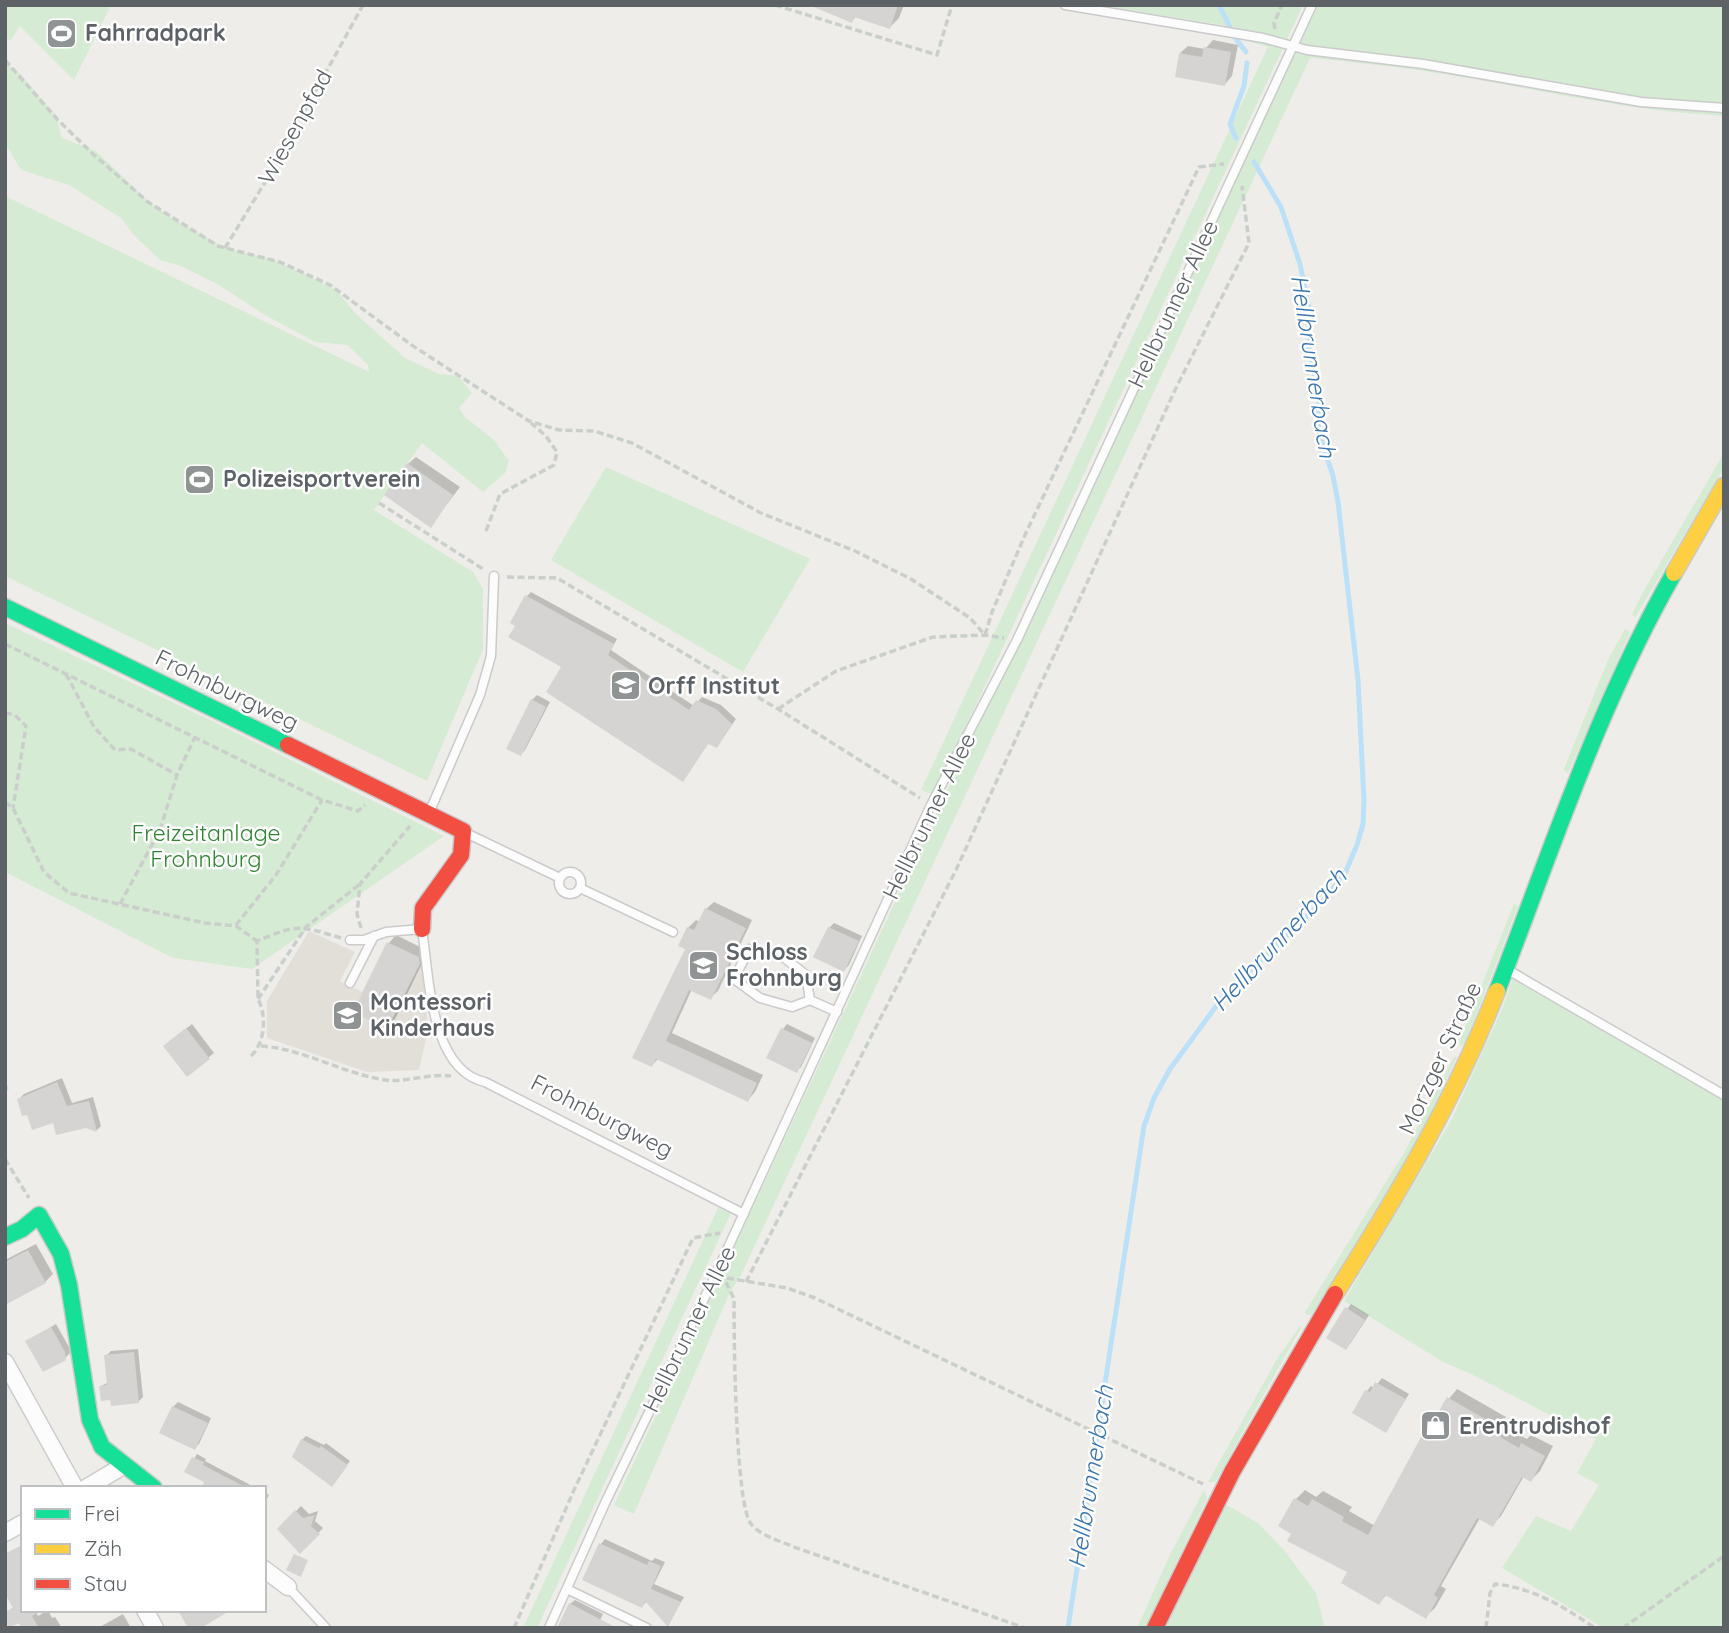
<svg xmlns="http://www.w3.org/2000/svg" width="1729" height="1633" viewBox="0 0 1729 1633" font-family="Quicksand,sans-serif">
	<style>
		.education { fill: #e1dfd8 }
		.green { fill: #d6ebd3 }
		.shadow { fill: #0003 }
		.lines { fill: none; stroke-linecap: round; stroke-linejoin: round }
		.stream { stroke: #bce0f8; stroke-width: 5 }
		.building { fill: #d5d4d2 }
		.lane-casing { stroke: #cbcbcb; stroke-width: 11 }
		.street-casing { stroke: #cbcbcb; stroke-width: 19 }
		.fast-casing { stroke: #c9cac9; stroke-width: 19 }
		.slow-casing { stroke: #c9cac9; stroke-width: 19 }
		.jam-casing { stroke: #c9cac9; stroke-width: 19 }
		.path { stroke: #cacfcb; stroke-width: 3.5; stroke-dasharray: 7 3.5; stroke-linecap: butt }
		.lane { stroke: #fcfcfc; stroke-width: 8 }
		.street { stroke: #fcfcfc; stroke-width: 16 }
		.fast { stroke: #16e098; stroke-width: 16 }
		.slow { stroke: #ffcf43; stroke-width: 16 }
		.jam { stroke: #f24e42; stroke-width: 16 }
		.labels { text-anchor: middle; stroke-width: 5; stroke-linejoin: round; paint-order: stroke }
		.poi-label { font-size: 23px; font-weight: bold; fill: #5d6267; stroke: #fff; text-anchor: start }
		.street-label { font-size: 23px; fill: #5d6267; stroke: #fff }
		.park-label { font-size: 23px; fill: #2e8530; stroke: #fff }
		.water-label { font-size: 24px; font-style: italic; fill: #3875b1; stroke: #fff }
	</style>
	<rect width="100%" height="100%" fill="#eeede9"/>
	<path class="education" d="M309,931L355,952L340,981L362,992L387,942L422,959L428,1030L419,1070L367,1072L267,1038V1001Z"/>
	<g class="green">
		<path d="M5,5H111L74,80L20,26L10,41L5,36Z"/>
		<path d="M1096,5H1303L934,795L921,790L1268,47L1237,38L1235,27Z"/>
		<path d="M1313,5H1724V116C1629,111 1537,89 1443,74C1399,67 1355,62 1310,58L741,1275L730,1292L634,1514L614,1505Z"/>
		<path d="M5,62L20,74L56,116L62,138L96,151L148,201L172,218L225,248L271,259L307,275L336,290L356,314L405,358L439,374L458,376L472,393L459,408L465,417L494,440L509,461L505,473L483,492L422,443L374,510L473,572L483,589V649L427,781L5,576V196L369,372L368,365L348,345L315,342L265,315L219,285L179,265L160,260L134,235L121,218L69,185L21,170L5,143Z"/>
		<path d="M1724,453V468L1635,618L1632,614L1642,594Z"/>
		<path d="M606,467L810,559L743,672L551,560Z"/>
		<path d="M5,623L208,719L444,836L252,969L173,958L5,872Z"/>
		<path d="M1625,629L1630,632L1568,773L1566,772L1564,769L1608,660Z"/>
		<path d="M1514,904L1518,906L1465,1045L1460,1046L1459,1042Z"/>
		<path d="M1517,968L1724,1099V1628H1604L1502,1568L1536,1516L1571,1531L1599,1485L1577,1473L1596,1439L1471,1374L1443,1362L1344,1301L1452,1119L1502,1009Z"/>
		<path d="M1454,1057H1457L1419,1140L1311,1315H1307L1305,1312L1404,1153Z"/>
		<path d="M718,1208L731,1213L537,1628H523Z"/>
		<path d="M1300,1326H1302L1215,1482H1208L1277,1359Z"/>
		<path d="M1204,1490L1207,1498L1145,1628H1137L1170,1555Z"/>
		<path d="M1225,1504L1258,1523L1284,1550L1316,1593L1325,1628H1165Z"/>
	</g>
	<g class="shadow">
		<path d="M833,5H904L899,18L890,27L856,16L852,21Z"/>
		<path d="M1213,40L1238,45L1232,76L1225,84L1180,53L1188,46L1205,49Z"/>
		<path d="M416,457L460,487L431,525L408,464Z"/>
		<path d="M531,592L617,639L611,650L694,706L702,697L721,705L736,719L721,741L709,742L687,775L517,625L527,596Z"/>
		<path d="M537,695L550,702L525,750L521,754L532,700Z"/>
		<path d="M714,902L752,920L718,991L710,998L692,989L672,1033L763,1075L755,1092L748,1100L658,1059L652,1065L687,949L688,928L696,920L700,922L706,909Z"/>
		<path d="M834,923L862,936L849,965L844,970L816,956L829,928Z"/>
		<path d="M396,935L426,950V955L395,1019L387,1027L355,1011L389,943Z"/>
		<path d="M192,1024L214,1053L188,1074L170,1041Z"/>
		<path d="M787,1024L815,1038L801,1067L796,1071L769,1058L783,1029Z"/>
		<path d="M62,1078L72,1103L93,1097L101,1126L97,1130L28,1114L19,1099L24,1094Z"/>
		<path d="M36,1244L53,1274L45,1282L5,1303V1260Z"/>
		<path d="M1351,1304L1369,1315L1350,1344L1347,1309Z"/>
		<path d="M56,1324L69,1347L70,1353L65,1358L28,1341Z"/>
		<path d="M138,1349L143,1397L138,1402L112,1399L101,1386L109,1382L106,1356L111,1351Z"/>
		<path d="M1382,1378L1409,1394L1386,1430L1367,1391L1371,1386L1374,1388Z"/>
		<path d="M1457,1389L1506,1417L1502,1425L1527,1439L1531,1435L1553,1446L1540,1471L1531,1480L1524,1476L1501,1516L1492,1525L1480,1518L1441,1586L1446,1589L1435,1608L1426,1616L1387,1594L1379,1603L1349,1572L1294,1533L1296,1499L1305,1490L1316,1497L1323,1491L1352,1507L1349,1511L1375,1526L1435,1416Z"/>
		<path d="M178,1402L211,1418L199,1444L194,1448L173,1407Z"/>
		<path d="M306,1436L324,1445L326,1443L350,1461L335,1480L302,1440Z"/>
		<path d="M197,1454L206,1459L205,1461L256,1488H204L207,1482L187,1471Z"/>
		<path d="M264,1492L269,1495L264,1504Z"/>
		<path d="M301,1506L309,1514L318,1511L315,1521L323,1528L300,1552L279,1529Z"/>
		<path d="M605,1539L652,1561L655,1558L665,1562L654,1584L684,1597L668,1624L647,1601L642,1606L601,1544Z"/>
		<path d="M23,1545V1610H35L38,1616L48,1610L52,1618L55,1617L62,1628H23L8,1611L14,1607L5,1554Z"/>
		<path d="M575,1600L603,1614L596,1628L570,1604Z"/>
		<path d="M123,1614L131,1628H98Z"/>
	</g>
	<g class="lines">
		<g class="stream">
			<path d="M1219,5L1231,29"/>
			<path d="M1236,39L1246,52"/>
			<path d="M1236,138L1230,124L1244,86L1247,63"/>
			<path d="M5,1088H6"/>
			<path d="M1068,1628L1144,1126L1154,1098L1170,1069L1225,994L1322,902L1345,873L1357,845L1363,824L1364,800L1358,680L1338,502L1333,476L1318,430L1319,394L1309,349V309L1300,264L1281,207L1254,162"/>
		</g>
	</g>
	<g class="building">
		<path d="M809,5H898L890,29L854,17L852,23Z"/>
		<path d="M1204,47L1231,52L1225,86L1175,77L1179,53L1202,57Z"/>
		<path d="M407,463L453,495L431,528L384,495Z"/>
		<path d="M525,595L614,644L608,655L689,710L696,700L716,709L732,724L717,748L708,744L683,782L546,692L561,667L508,637L515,626L510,623Z"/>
		<path d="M531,699L546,707L521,756L506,749Z"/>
		<path d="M705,908L746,928L711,1000L689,990L666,1041L757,1083L748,1102L656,1059L652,1067L632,1058L685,949L678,946L687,927L694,930Z"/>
		<path d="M828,927L859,941L844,972L813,957Z"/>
		<path d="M387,942L419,957L420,964L387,1029L353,1012Z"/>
		<path d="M186,1028L210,1059L187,1077L163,1046Z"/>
		<path d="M781,1028L812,1043L797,1073L766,1058Z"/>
		<path d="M57,1082L67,1106L89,1101L97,1132L86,1128L56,1135L53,1123L32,1130L27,1115L22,1116L17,1099Z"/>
		<path d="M28,1250L46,1283L5,1305V1262Z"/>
		<path d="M1345,1307L1365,1320L1346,1350L1326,1338Z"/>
		<path d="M51,1327L65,1352L66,1360L43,1372L25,1341Z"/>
		<path d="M134,1352L139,1403L111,1406L110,1400L101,1401L99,1386L107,1385L104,1355Z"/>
		<path d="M1375,1382L1406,1399L1386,1433L1352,1413L1365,1390L1370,1392Z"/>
		<path d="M1447,1397L1499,1427L1495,1434L1519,1448L1521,1443L1545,1456L1531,1482L1522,1477L1493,1527L1477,1518L1434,1595L1438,1598L1426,1619L1385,1595L1379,1605L1341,1583L1347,1572L1287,1541L1291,1534L1278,1526L1294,1498L1308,1506L1312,1499L1344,1517L1342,1521L1368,1535L1433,1415L1436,1416Z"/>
		<path d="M172,1406L208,1423L195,1450L159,1433Z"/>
		<path d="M301,1439L319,1448L321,1446L348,1465L332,1487L292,1457Z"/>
		<path d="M192,1457L204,1462L203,1465L247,1488H202L204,1482L184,1472Z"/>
		<path d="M295,1510L303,1518L315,1515L311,1526L320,1534L300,1554L277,1529Z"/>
		<path d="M599,1543L647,1565L649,1561L661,1566L651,1589L681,1602L668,1627L645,1601L642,1608L582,1580Z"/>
		<path d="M23,1545V1610H42L32,1616L39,1628H21L19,1623L9,1628L5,1621V1612L13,1608L5,1594V1554Z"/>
		<path d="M294,1554L308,1560L301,1577L286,1570Z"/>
		<path d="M569,1603L617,1628H557Z"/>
		<path d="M178,1610H231L201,1628H188Z"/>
	</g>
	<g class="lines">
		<defs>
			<g id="lane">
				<path d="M1065,5L1263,38L1307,50L1423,64L1641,102L1724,108"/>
				<path d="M429,813L480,695L491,656L494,576"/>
				<path d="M466,833L560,878"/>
				<circle cx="570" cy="883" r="11"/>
				<path d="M580,888L673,932"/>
				<path d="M350,940H364L386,932L422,929C429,975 430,1070 485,1082L744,1214"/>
				<path d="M1508,970L1724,1095"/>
				<path d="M350,983L374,936"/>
				<path d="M810,1000L792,1007L760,998L734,979L749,949L782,956L806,975L810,1000L837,1012"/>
				<path d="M288,1587L326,1628"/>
				<path d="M567,1589L647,1628"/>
				<path d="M549,1628L606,1501L716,1274L931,805L1017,640L1312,5"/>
			</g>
			<g id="street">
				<path d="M5,1362L75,1488"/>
				<path d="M86,1488L123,1466"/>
				<path d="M5,1533L23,1523"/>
				<path d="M264,1569L288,1587"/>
				<path d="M145,1610L155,1628"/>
			</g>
			<g id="fast">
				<path d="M5,607L288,745"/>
				<path d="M1497,991C1552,849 1598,706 1674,573"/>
				<path d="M5,1237L22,1229L39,1215L61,1254L69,1285L90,1420L102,1447L154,1488"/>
			</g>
			<g id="slow">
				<path d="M1674,573L1724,486"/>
				<path d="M1335,1294C1397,1196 1455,1099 1497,991"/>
			</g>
			<g id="jam">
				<path d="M288,745L463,831L461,855L423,908L422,929"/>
				<path d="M1155,1628L1232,1472L1335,1294"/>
			</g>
		</defs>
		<use href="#lane" class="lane-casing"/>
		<use href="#street" class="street-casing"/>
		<use href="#fast" class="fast-casing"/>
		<use href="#slow" class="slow-casing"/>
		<use href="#jam" class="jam-casing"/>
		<g class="path">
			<path d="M775,5L937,55L952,5"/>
			<path d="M1275,29L1274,23L1282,5"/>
			<path d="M5,60L58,120L94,155L148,202L218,246L280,262L330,285L413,346L529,421L559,430L594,431L632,443L761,513L855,551L911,579L970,618L985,635"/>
			<path d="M225,248L267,179L363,5"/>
			<path d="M379,503L483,569"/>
			<path d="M486,531L500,494L554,465L557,452L546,436L531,423"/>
			<path d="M507,577L557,578L778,709L920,798"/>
			<path d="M985,635L992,612L1025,535L1199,167L1224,164"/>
			<path d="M5,644L322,800L358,811L365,805"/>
			<path d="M66,674L94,727L115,750L131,749L177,775"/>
			<path d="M778,709L836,671L933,637L985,635L1004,638"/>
			<path d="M5,713L15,715L26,726L13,808"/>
			<path d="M5,802L13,808L44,872L69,893L205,923L236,926L257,941"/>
			<path d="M120,904L160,830L177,775L195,737"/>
			<path d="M236,925L276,875L322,800"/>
			<path d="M361,928L357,914L360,884L410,826"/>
			<path d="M258,999L306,927L360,884"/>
			<path d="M261,1046C305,1049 343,1074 386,1080C405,1083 427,1073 451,1076"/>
			<path d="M251,1056C265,1043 267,1016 258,999L257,941C299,924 297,925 341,938"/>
			<path d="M5,1159L29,1198"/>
			<path d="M727,1278L787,1288L815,1298L1203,1484"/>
			<path d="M726,1282L734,1299C734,1334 735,1504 751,1524C761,1536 780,1541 794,1547L1025,1628"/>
			<path d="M746,1282L956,870L1175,390L1249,243L1242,186"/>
			<path d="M514,1628L574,1490L693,1238L720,1233"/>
			<path d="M1486,1628L1490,1593L1495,1584C1534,1588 1564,1607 1595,1628"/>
			<path d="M1623,1628L1724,1556"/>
		</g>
		<use href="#lane" class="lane"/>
		<use href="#street" class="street"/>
		<use href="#fast" class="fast"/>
		<use href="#slow" class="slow"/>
		<use href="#jam" class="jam"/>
	</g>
	<defs>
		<symbol id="stadium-square" viewBox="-11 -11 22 22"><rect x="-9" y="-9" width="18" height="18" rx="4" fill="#909394" stroke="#fff"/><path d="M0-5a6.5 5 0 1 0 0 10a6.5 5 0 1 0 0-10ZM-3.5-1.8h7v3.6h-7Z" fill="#fff"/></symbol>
		<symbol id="university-square" viewBox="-11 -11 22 22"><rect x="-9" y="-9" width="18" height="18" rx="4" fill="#909394" stroke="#fff"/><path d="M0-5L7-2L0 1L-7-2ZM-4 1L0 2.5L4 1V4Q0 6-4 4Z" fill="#fff"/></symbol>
		<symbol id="school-square" viewBox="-11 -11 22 22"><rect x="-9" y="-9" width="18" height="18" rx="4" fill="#909394" stroke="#fff"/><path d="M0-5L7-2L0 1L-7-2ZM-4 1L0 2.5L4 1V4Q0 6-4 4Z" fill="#fff"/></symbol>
		<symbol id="shop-square" viewBox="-11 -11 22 22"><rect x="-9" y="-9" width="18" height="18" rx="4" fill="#909394" stroke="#fff"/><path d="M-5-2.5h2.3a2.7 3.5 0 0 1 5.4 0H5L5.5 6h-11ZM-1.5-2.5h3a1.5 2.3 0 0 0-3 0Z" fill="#fff"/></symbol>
	</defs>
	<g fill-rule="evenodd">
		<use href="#stadium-square" x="44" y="16" width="35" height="35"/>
		<use href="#stadium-square" x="182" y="462" width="35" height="35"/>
		<use href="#university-square" x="608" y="668" width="35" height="35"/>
		<use href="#university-square" x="686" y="948" width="35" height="35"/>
		<use href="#school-square" x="330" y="998" width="35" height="35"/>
		<use href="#shop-square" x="1418" y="1408" width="35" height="35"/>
	</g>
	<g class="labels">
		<g class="poi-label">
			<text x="85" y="41">Fahrradpark</text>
			<text x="223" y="487">Polizeisportverein</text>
			<text x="648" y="694">Orff Institut</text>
			<text x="726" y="960">Schloss<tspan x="726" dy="26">Frohnburg</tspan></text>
			<text x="370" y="1010">Montessori<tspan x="370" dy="26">Kinderhaus</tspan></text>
			<text x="1459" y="1434">Erentrudishof</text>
		</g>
		<g class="street-label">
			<text transform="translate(295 127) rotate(-61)" y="8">Wiesenpfad</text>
			<text transform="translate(1173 304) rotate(-65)" y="8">Hellbrunner Allee</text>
			<text transform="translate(227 690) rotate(26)" y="8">Frohnburgweg</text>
			<text transform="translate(929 816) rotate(-64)" y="8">Hellbrunner Allee</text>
			<text transform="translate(1440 1058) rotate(-65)" y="8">Morzger Straße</text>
			<text transform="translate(602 1116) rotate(27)" y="8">Frohnburgweg</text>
			<text transform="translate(689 1329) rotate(-64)" y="8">Hellbrunner Allee</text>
		</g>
		<g class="park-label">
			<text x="206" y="841">Freizeitanlage<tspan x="206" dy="26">Frohnburg</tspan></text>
		</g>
		<g class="water-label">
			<text transform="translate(1313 366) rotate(81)" y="8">Hellbrunnerbach</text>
			<text transform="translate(1279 940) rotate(-47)" y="8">Hellbrunnerbach</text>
			<text transform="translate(1091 1477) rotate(-81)" y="8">Hellbrunnerbach</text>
		</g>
	</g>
	<rect width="1729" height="1633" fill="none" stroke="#5d6267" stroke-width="14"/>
	<rect x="21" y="1486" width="245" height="126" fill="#ffffff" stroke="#bec0c2" stroke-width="2"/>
	<rect x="35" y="1509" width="35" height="10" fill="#16e098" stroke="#bec0c2" stroke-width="2"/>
	<text x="84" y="1521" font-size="21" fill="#5d6267">Frei</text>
	<rect x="35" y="1544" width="35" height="10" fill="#ffcf43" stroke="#bec0c2" stroke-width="2"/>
	<text x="84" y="1556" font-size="21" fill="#5d6267">Zäh</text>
	<rect x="35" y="1579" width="35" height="10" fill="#f24e42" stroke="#bec0c2" stroke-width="2"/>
	<text x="84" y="1591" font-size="21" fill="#5d6267">Stau</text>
</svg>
